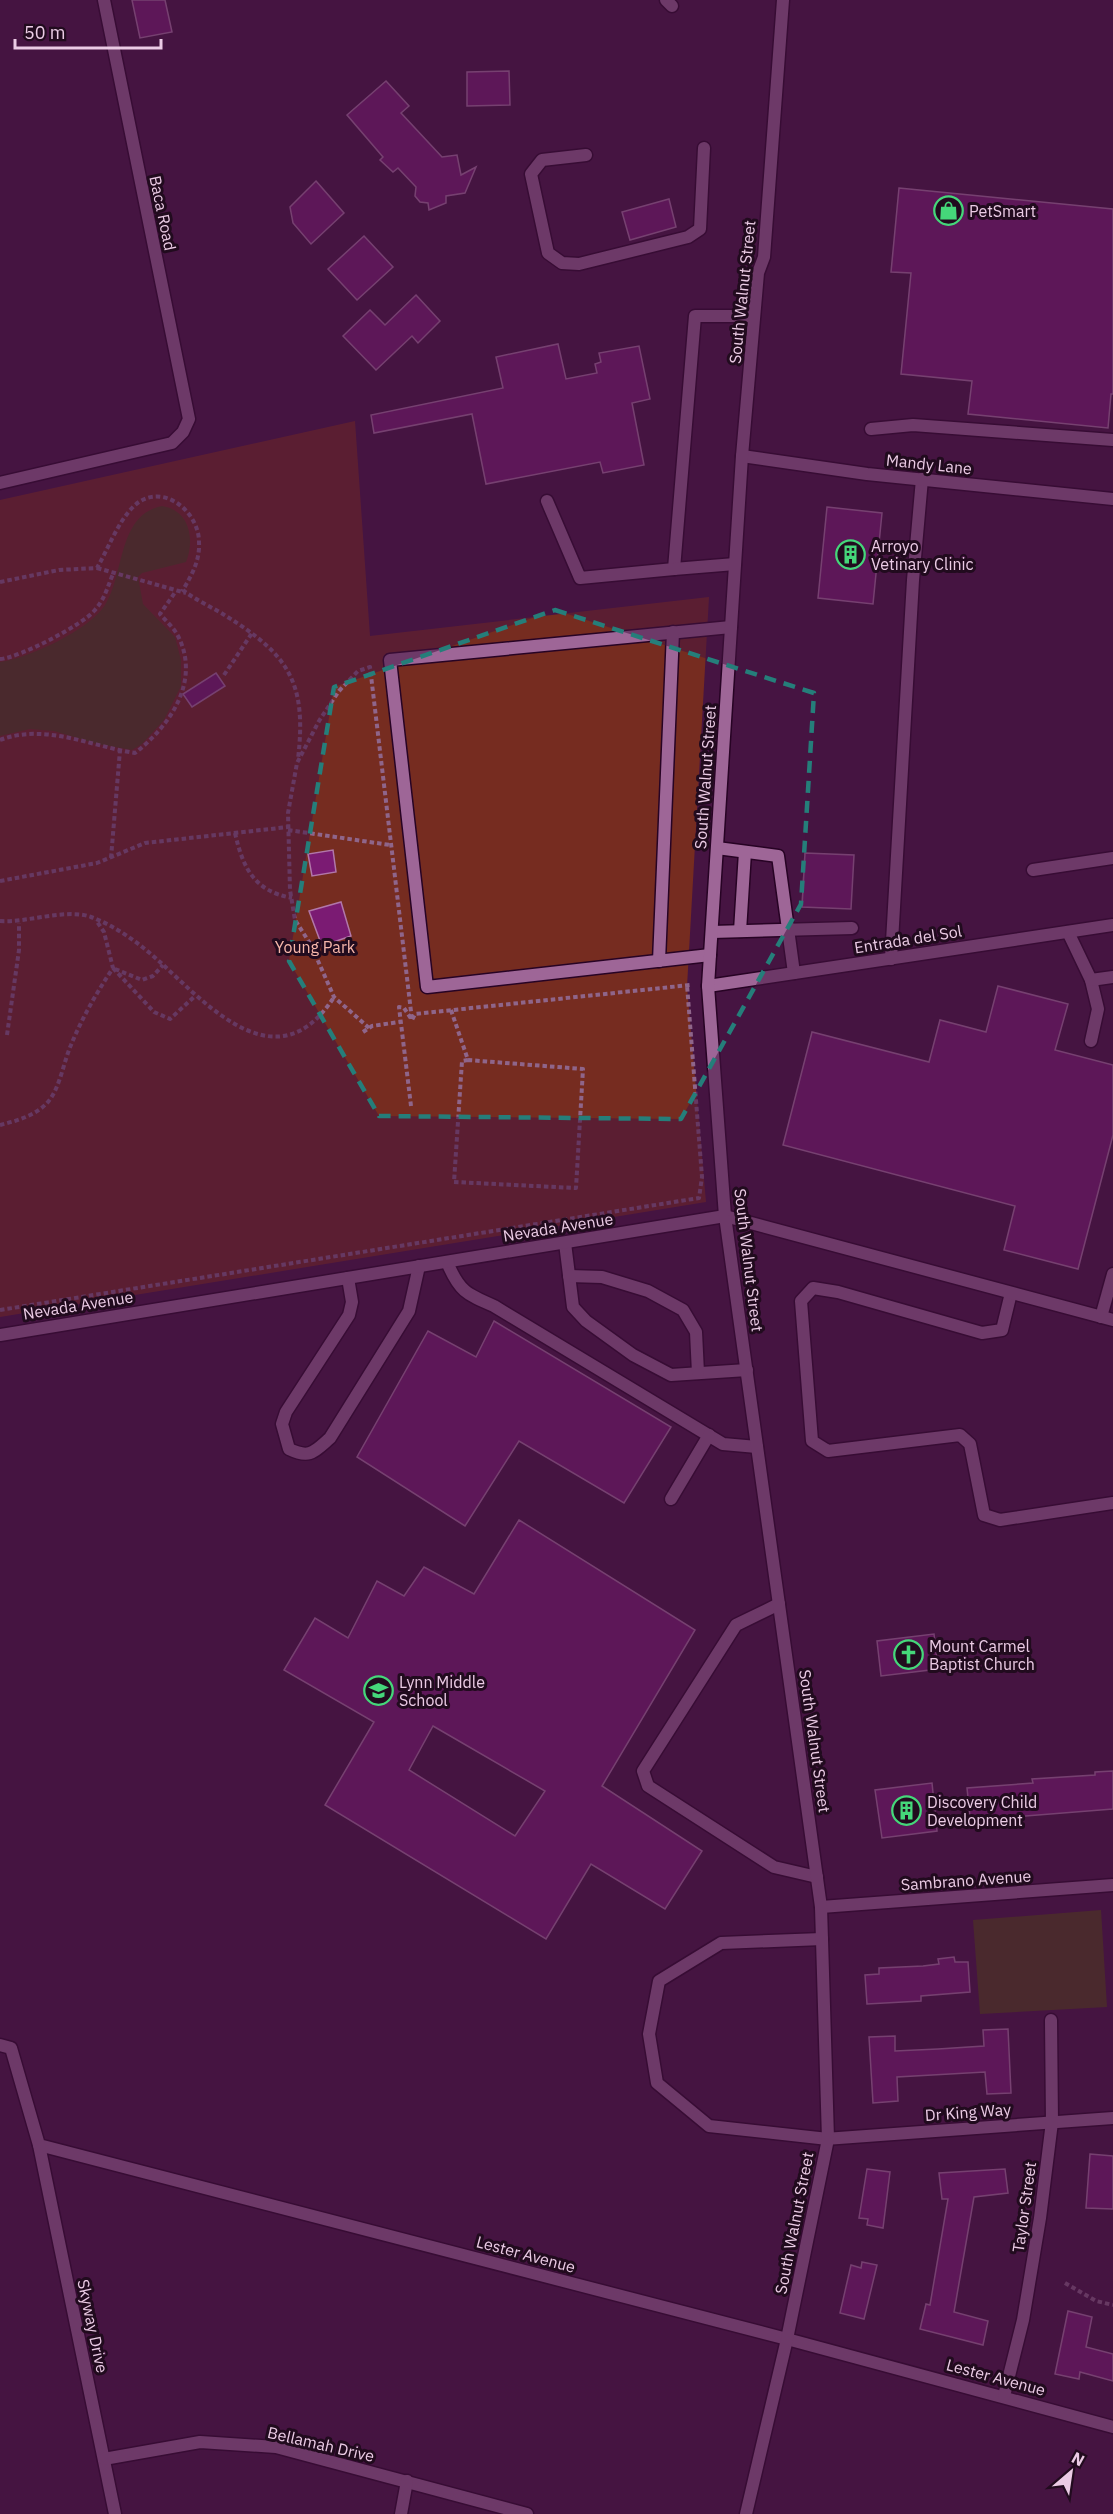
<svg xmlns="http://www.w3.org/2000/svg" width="1113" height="2514" viewBox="0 0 1113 2514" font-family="'IBM Plex Sans',sans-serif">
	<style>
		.green { fill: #762c20 }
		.water { fill: #514315 }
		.building { fill: #7b1b73; stroke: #b177a9; stroke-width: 1.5; fill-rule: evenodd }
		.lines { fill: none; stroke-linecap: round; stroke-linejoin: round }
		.service-casing { stroke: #270324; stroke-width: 15 }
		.minor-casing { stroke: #270324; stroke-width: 15 }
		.tertiary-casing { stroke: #270324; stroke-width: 15 }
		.path { stroke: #8f658a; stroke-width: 4; stroke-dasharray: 4.5 3; stroke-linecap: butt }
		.service { stroke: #9e6697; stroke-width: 12 }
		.minor { stroke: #9e6697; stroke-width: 12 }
		.tertiary { stroke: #9e6697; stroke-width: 12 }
		.marked { fill: none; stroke: #257e7a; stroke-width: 4.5; stroke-dasharray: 12 8; stroke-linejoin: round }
		.labels { text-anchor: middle; stroke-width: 6; stroke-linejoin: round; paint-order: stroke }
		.poi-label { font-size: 16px; fill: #ebcbe5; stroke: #210b1e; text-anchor: start }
		.street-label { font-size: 16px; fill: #ebcbe5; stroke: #210b1e }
		.park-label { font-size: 16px; fill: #f7b7aa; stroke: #210b1e }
	</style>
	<rect width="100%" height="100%" fill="#461442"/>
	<path class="green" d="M355,421L370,636L709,597L687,987L706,1202L0,1317V500Z"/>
	<g class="water">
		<path d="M162,506C190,510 195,540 186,562L142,573L138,577L143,604L175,637L181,660V686L164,720L142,744L132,750L97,744L54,731L30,729L0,736V662C29,658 89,630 105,605C125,574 117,515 162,506Z"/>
		<path d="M1101,1910L1107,2007L980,2014L973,1920Z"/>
	</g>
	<g class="building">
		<path d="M132,0H165L172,32L140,38Z"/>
		<path d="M509,71L510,105L467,106V72Z"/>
		<path d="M386,81L409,106L401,113L442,157L457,155L461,175L476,167L465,193L446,196V203L429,210L428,203L420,202L415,196L416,187L398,168L393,172L380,160L383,157L347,115Z"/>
		<path d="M316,181L344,213L311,244L293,223L290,207Z"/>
		<path d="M899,188L1113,209V394H1111L1108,428L968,414L972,381L901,374L911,273L891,272Z"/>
		<path d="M669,199L676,227L630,240L622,212Z"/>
		<path d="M364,236L393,267L357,300L328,269Z"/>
		<path d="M416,295L440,321L418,343L412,336L376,370L343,336L370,310L385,325Z"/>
		<path d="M558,344L566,379L597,373L595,364L601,362L599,353L639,346L650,399L632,403L644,465L603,473L600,462L486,484L472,414L374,433L371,415L503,388L496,357Z"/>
		<path d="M827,507L882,513L873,604L818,598Z"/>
		<path d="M216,673L225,686L192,707L183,694Z"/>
		<path d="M333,850L336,872L312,876L308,854Z"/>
		<path d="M805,853L854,855L851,909L802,907Z"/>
		<path d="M341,902L351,936L322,946L309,911Z"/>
		<path d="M998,986L1068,1004L1055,1050L1113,1065V1135L1078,1269L1004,1250L1015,1206L783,1145L812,1032L929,1062L940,1020L986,1032Z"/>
		<path d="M494,1321L671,1427L624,1503L519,1441L465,1526L357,1457L428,1331L476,1357Z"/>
		<path d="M519,1520L695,1630L602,1786L702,1851L665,1909L591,1864L546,1939L325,1805L374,1722L284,1670L315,1618L348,1638L377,1581L404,1596L424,1567L474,1594ZM433,1726L545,1791L515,1836L409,1770Z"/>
		<path d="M934,1634L938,1669L881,1676L877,1641Z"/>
		<path d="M1113,1771V1809L1014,1817V1824L971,1826L967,1788L1033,1783L1032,1779L1095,1775V1772Z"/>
		<path d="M932,1783L937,1831L882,1838L875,1790Z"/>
		<path d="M954,1957L955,1962H968L970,1992L921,1996V2001L867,2004L865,1975L879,1974V1968L923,1966L939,1964L938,1959Z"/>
		<path d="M1008,2029L1011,2093L987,2094L985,2072L897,2077L898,2101L873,2103L869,2037L895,2036V2051L938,2049L984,2046L983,2030Z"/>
		<path d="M1090,2154L1113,2156V2209L1086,2208Z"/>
		<path d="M867,2169L890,2172L883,2228L867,2225L868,2219L859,2218Z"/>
		<path d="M1005,2169L1008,2193L974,2197L954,2312L988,2321L983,2345L920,2329L926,2304L930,2305L948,2199H942L939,2173Z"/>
		<path d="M862,2262L877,2265L864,2319L840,2313L851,2265L861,2268Z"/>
		<path d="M1068,2311L1092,2317L1086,2347L1113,2354V2381L1080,2372L1079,2379L1055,2374Z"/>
	</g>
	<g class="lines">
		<defs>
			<g id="service">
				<path d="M666,0L672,6"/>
				<path d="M586,155L542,160L531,174L548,253L562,263L579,264L688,237L700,229L704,148"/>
				<path d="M871,429L913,425L1113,440"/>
				<path d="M547,501L580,578L674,569L695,316H754"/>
				<path d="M674,569L735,564"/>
				<path d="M717,848L778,856L794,973"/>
				<path d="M1033,870L1113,858"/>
				<path d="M740,931L745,852"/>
				<path d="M712,932L852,928"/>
				<path d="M1068,932L1091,980L1098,1009L1091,1041"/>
				<path d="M710,955L427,987L390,660L731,627"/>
				<path d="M891,959L913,580L922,479"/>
				<path d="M659,961L673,632"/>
				<path d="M1091,980L1113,977"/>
				<path d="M565,1243L573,1307L586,1321L633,1355L671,1375L747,1370"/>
				<path d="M447,1262C459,1291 466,1294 494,1306L723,1444L757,1447"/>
				<path d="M569,1276L602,1277L648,1291L683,1310L696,1332L698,1373"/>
				<path d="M348,1278L352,1302L349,1315L286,1412L282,1424L289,1449C310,1459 314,1452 330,1438L409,1311L419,1266"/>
				<path d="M1011,1293L1002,1330L982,1333L838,1292L813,1288L801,1301L812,1441L828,1451L960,1435L970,1444L984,1515L1000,1520L1113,1503"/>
				<path d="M1101,1317L1113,1274"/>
				<path d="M671,1499L709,1435"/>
				<path d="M779,1604L736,1625L643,1771L648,1786L774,1867L817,1877"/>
				<path d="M822,1939L721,1943L659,1981L649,2034L657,2083L709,2126L828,2139"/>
			</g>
			<g id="minor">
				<path d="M742,456L867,474L1113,499"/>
				<path d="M0,483L172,443L183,432L189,419L104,0"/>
				<path d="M708,986L1113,925"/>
				<path d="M0,1335L725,1216L1113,1320"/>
				<path d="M821,1907L1113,1885"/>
				<path d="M0,2045L11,2048L39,2145L787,2339L1113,2427"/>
				<path d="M825,2139L1113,2118"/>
				<path d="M39,2145L115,2514"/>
				<path d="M1004,2396L1023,2320L1040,2218L1052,2122L1051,2020"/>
				<path d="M104,2459L200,2442L276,2447L527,2514"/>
				<path d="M401,2514L407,2481"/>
			</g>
			<path id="tertiary" d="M746,2514L787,2339L828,2139L821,1907L725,1216L708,986L742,456L758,273L764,257L783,0"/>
		</defs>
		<use href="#service" class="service-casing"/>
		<use href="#minor" class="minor-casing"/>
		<use href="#tertiary" class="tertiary-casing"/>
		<g class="path">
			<path d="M97,568L186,593"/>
			<path d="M0,582L59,570L97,568C108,549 117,524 132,508C159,479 199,510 199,542C200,561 192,574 183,590C195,600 212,607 226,616C289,655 307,683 298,759"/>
			<path d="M0,659C19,658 82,625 94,611C105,599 107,588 113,574"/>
			<path d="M224,675L252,633"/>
			<path d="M0,740C45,723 90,746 135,753C170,726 201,681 178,636C174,628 166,621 160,614L176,591"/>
			<path d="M288,830L390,845"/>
			<path d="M235,833C243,868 254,891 292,898"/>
			<path d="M111,858L120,750"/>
			<path d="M0,881L97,863L145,843L288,827"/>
			<path d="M0,921C27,923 66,908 91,917C116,926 140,944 160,962C209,1007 278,1084 334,997"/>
			<path d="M113,968L154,1012L170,1019L195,996"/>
			<path d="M115,969L142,980L153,976L163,965"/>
			<path d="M451,1010L468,1060L583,1069L576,1188L454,1182L462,1061L468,1060"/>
			<path d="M369,1028L334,997L311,945L295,920L290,890L288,813L297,763L319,721L339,691L358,671L370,667L412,1020"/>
			<path d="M363,1032L372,1026L399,1022"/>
			<path d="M7,1035L19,950V923"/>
			<path d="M411,1106L399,1007L404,1008L412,1020L415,1014L690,985"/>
			<path d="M0,1125C16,1121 34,1116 46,1104C60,1090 63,1063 71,1045C82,1018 97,992 113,968L104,932L96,920"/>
			<path d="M0,1310L699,1198L702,1177L687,985"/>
			<path d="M1065,2283L1096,2301L1113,2305"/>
		</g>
		<use href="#service" class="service"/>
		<use href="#minor" class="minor"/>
		<use href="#tertiary" class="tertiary"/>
	</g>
	<path d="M0 0H1113V2514H0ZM555,610L814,693L801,904L681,1119L379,1116L289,961L334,687Z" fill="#461442" fill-opacity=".55" fill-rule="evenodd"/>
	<path class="marked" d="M555,610L814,693L801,904L681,1119L379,1116L289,961L334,687Z"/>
	<defs>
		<symbol id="shop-ring" viewBox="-11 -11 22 22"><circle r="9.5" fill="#210b1e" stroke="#45d77a" stroke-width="1.5"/><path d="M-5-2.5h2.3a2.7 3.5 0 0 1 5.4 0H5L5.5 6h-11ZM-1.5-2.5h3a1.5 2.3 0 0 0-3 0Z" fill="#45d77a"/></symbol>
		<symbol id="building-ring" viewBox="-11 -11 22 22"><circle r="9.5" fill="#210b1e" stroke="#45d77a" stroke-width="1.5"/><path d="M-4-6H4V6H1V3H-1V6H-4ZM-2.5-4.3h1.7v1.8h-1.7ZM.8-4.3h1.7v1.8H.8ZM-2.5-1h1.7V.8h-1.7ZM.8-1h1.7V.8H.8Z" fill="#45d77a"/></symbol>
		<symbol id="church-ring" viewBox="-11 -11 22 22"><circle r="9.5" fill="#210b1e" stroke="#45d77a" stroke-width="1.5"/><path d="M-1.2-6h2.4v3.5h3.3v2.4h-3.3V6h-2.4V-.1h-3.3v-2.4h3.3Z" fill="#45d77a"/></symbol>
		<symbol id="school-ring" viewBox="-11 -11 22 22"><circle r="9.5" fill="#210b1e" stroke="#45d77a" stroke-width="1.5"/><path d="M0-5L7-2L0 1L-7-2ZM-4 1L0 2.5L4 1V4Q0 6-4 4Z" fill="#45d77a"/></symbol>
	</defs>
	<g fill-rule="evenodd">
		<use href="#shop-ring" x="932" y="194" width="33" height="33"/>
		<use href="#building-ring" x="834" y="538" width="33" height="33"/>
		<use href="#church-ring" x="892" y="1638" width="33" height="33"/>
		<use href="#school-ring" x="362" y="1674" width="33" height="33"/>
		<use href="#building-ring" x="890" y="1794" width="33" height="33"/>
	</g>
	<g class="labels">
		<g class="poi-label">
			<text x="969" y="217">PetSmart</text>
			<text x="871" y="552">Arroyo<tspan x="871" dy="18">Vetinary Clinic</tspan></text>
			<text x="929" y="1652">Mount Carmel<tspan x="929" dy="18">Baptist Church</tspan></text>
			<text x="399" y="1688">Lynn Middle<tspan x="399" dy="18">School</tspan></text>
			<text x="927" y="1808">Discovery Child<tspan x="927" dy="18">Development</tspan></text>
		</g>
		<g class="street-label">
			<text transform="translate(163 213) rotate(78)" y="6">Baca Road</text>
			<text transform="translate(742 292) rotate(-84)" y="6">South Walnut Street</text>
			<text transform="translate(929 464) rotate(6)" y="6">Mandy Lane</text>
			<text transform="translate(705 777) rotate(-86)" y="6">South Walnut Street</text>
			<text transform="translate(908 939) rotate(-9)" y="6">Entrada del Sol</text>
			<text transform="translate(558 1227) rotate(-9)" y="6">Nevada Avenue</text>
			<text transform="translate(749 1260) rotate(83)" y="6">South Walnut Street</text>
			<text transform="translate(78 1305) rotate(-9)" y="6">Nevada Avenue</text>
			<text transform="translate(815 1741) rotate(82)" y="6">South Walnut Street</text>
			<text transform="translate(966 1880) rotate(-4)" y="6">Sambrano Avenue</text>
			<text transform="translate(968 2112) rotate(-4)" y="6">Dr King Way</text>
			<text transform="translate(1024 2207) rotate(-82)" y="6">Taylor Street</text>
			<text transform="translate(794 2223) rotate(-79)" y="6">South Walnut Street</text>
			<text transform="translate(526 2254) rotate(15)" y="6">Lester Avenue</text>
			<text transform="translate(93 2326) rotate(78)" y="6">Skyway Drive</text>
			<text transform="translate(996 2377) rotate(15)" y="6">Lester Avenue</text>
			<text transform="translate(321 2444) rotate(13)" y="6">Bellamah Drive</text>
		</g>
		<g class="park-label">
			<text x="315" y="953">Young Park</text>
		</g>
	</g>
	<g transform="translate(1071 2472) rotate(29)" stroke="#210b1e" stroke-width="4.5" paint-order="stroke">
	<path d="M0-4.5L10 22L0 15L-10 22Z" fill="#ebcbe5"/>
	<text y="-9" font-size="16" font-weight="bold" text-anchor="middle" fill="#ebcbe5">N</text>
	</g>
	<path d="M15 39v9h146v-9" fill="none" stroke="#ebcbe5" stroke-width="3"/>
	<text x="24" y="39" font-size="18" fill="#ebcbe5" stroke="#210b1e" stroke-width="4.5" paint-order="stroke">50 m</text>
</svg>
